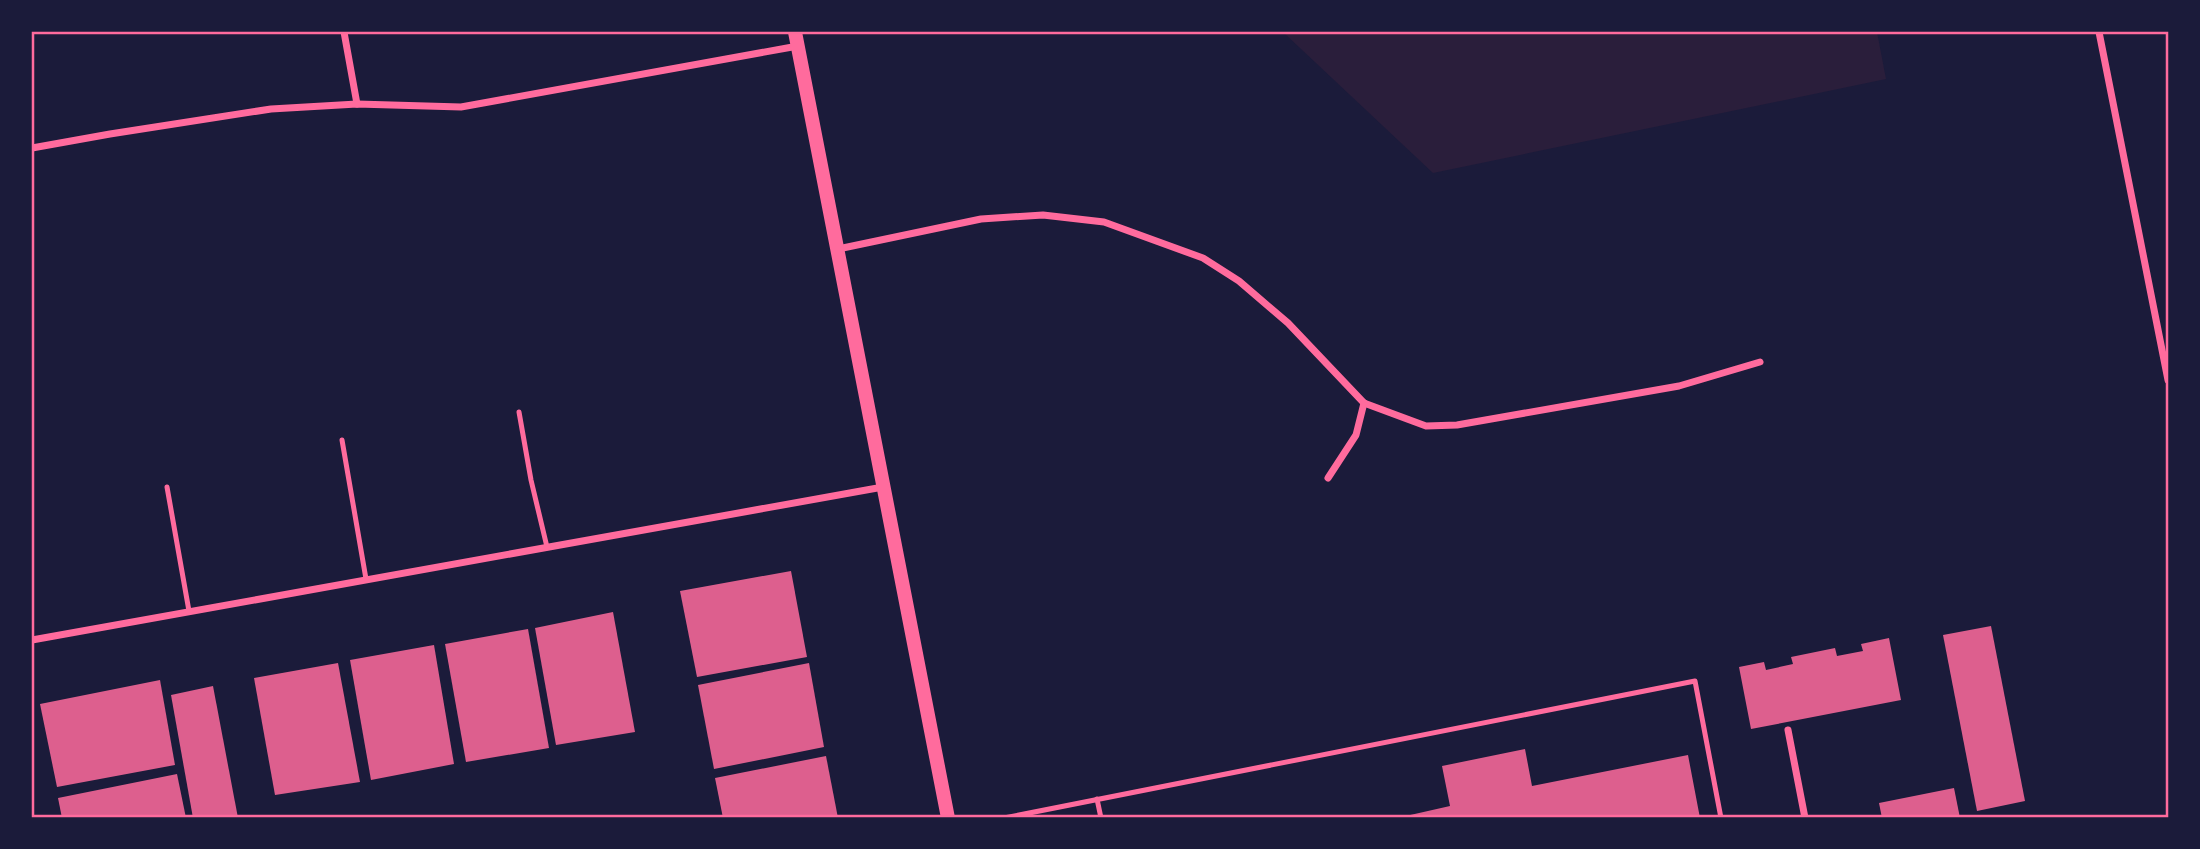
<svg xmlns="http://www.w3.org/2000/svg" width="2200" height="849" viewBox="0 0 2200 849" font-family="'Alegreya Sans',sans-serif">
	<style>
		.green { fill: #2a1e3b }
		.building { fill: #dd5f8e }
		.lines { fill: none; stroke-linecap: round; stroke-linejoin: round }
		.service { stroke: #ff6b9d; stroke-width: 5 }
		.minor { stroke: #ff6b9d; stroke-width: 7 }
		.secondary { stroke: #ff6b9d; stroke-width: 14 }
		.neatline { fill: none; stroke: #ff6b9d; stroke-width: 2.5 }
	</style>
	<rect width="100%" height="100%" fill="#1b1b3a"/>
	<path class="green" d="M1283,32H1877L1886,79L1433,173Z"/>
	<g class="building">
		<path d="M791,571L807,657L697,677L680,591Z"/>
		<path d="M613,612L635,732L556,745L535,628Z"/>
		<path d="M1991,626L2025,801L1977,811L1943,635Z"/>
		<path d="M528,629L549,748L466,762L445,644Z"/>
		<path d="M1889,638L1901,700L1751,729L1739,667L1764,662L1766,670L1793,664L1791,657L1835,648L1837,656L1863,651L1861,644Z"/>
		<path d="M434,645L454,764L371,780L350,660Z"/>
		<path d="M338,663L360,782L275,795L254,678Z"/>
		<path d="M809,663L824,747L714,769L698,685Z"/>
		<path d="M160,680L175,765L57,787L40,704Z"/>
		<path d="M213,686L238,818H193L171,695Z"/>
		<path d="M1525,749L1532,786L1688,755L1700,818H1397L1450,806L1442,766Z"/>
		<path d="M826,756L838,818H723L715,778Z"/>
		<path d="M177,774L186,818H62L58,798Z"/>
		<path d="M1954,788L1960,818H1882L1879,803Z"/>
	</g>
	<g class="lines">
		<g class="service">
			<path d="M519,412L531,480L547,547"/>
			<path d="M342,440L366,579"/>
			<path d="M167,487L189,611"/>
			<path d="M1097,799L1101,818"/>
			<path d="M1004,818L1695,681L1721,818"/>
		</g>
		<g class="minor">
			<path d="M344,32L357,104"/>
			<path d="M2099,32L2168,380"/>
			<path d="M32,148L110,134L271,109L357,104L461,107L798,46"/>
			<path d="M838,249L981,219L1043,215L1104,222L1203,258L1239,281L1288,323L1364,403L1426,426L1457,425L1679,386L1760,362"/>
			<path d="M1328,478L1356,435L1364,403"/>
			<path d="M32,640L883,487"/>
			<path d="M1788,730L1805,818"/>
		</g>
		<path class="secondary" d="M795,32L948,818"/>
	</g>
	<rect width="2200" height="849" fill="none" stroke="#1b1b3a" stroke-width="66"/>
	<rect x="33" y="33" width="2134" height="783" class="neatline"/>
</svg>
